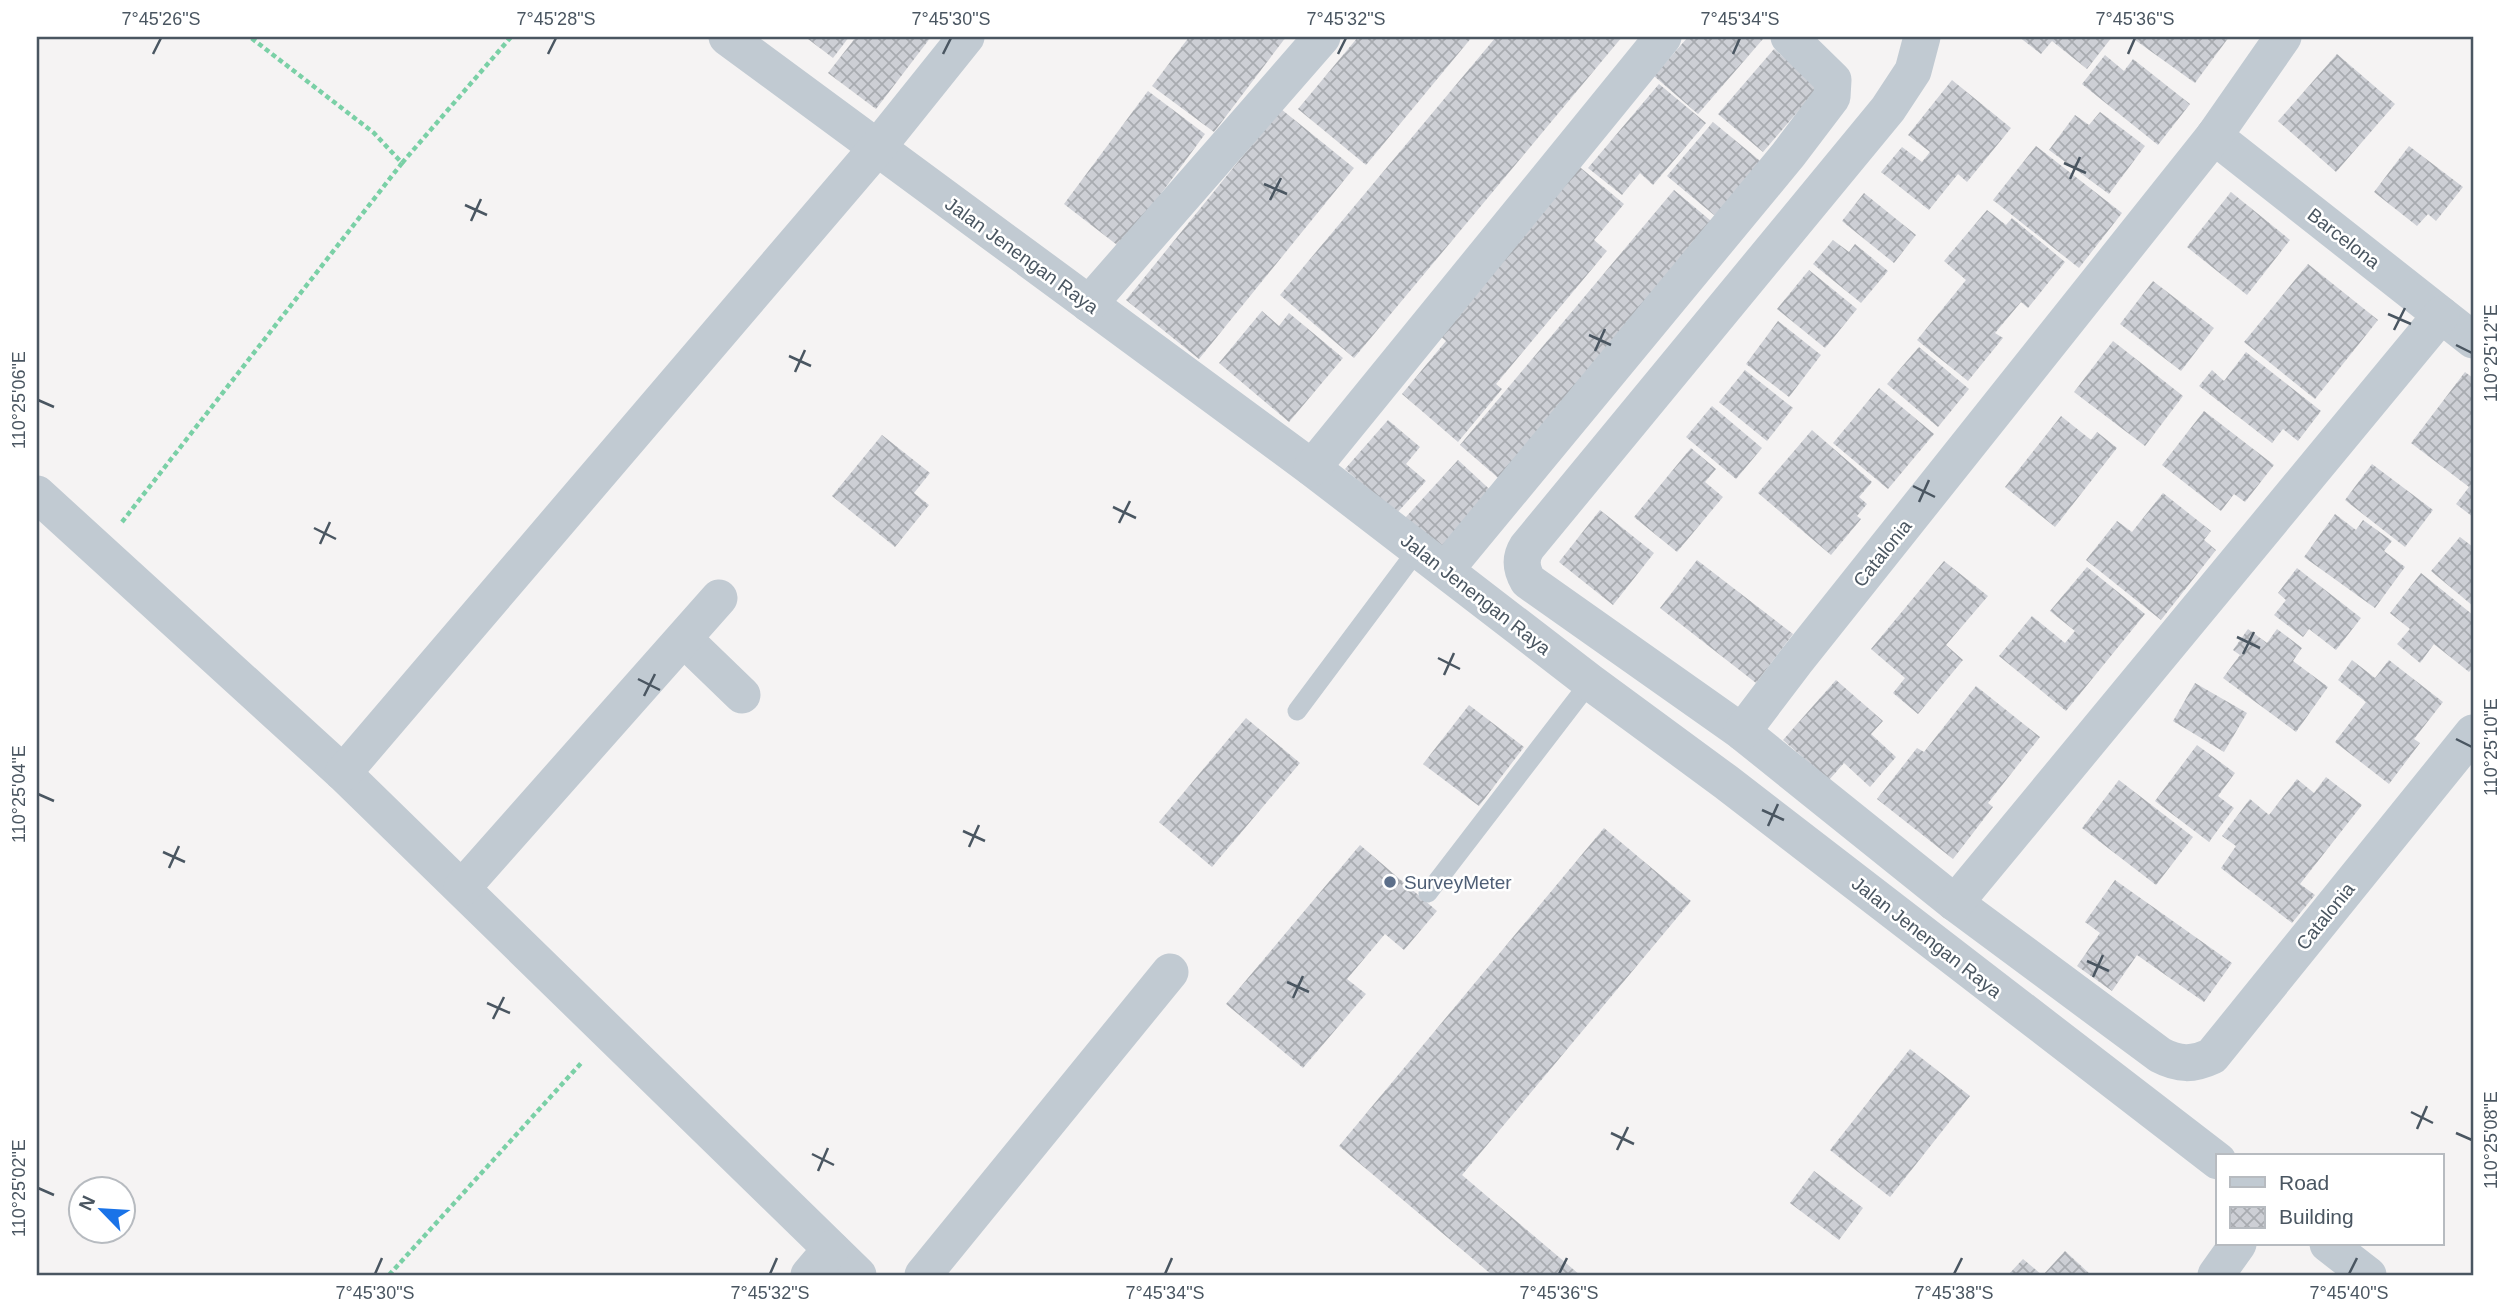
<svg xmlns="http://www.w3.org/2000/svg" width="2510" height="1312" viewBox="0 0 2510 1312" font-family="Arial,sans-serif">
	<style>
		.building { fill: url(#building-cross-hatch) }
		.lines { fill: none; stroke-linecap: round; stroke-linejoin: round }
		.path { stroke: #7ad0a6; stroke-width: 4.5; stroke-dasharray: 5 3.5; stroke-linecap: butt }
		.service { stroke: #c1cad2; stroke-width: 19 }
		.minor { stroke: #c1cad2; stroke-width: 37 }
		.ticks { fill: none; stroke: #4a5661; stroke-width: 2.5 }
		.service-dot { fill: #5c6f8a; stroke: #fff; stroke-width: 2.5 }
		.labels { text-anchor: middle; stroke-width: 5; stroke-linejoin: round; paint-order: stroke }
		.street-label { font-size: 19px; fill: #4a5661; stroke: #fff }
		.service-label { font-size: 19px; fill: #4e5e75; stroke: #fff; text-anchor: start }
		.neatline { fill: none; stroke: #4a5661; stroke-width: 2.5 }
		.ticks-label { font-size: 18px; text-anchor: middle; fill: #4a5661 }
	</style>
	<defs>
		<pattern id="building-cross-hatch" width="8" height="8" patternUnits="userSpaceOnUse" patternTransform="scale(1.75)"><rect width="8" height="8" fill="#cdcfd5"/><path d="M0 0l8 8M0 8l8-8" fill="none" stroke="#a8abb0"/></pattern>
	</defs>
	<rect width="100%" height="100%" fill="#f5f3f3"/>
	<g class="building">
		<path d="M810,37H849L833,58L808,39Z"/>
		<path d="M856,37H931L876,109L828,73Z"/>
		<path d="M1189,37H1286L1214,132L1152,86Z"/>
		<path d="M1358,37H1472L1366,165L1298,109Z"/>
		<path d="M1496,37H1622L1354,358L1280,295Z"/>
		<path d="M1688,37H1761L1763,39L1698,114L1654,76Z"/>
		<path d="M2019,37H2112L2087,69L2052,41L2041,54Z"/>
		<path d="M2131,37H2229L2195,83Z"/>
		<path d="M1774,49L1819,87L1763,152L1718,114Z"/>
		<path d="M2337,54L2395,104L2336,172L2278,121Z"/>
		<path d="M2105,55L2124,71L2133,59L2190,104L2158,145L2082,84Z"/>
		<path d="M1952,80L2011,128L1967,182L1958,174L1929,210L1881,172L1902,147L1922,162L1930,152L1908,135Z"/>
		<path d="M1659,84L1706,123L1653,185L1640,173L1622,195L1588,168Z"/>
		<path d="M1148,91L1205,134L1121,248L1064,204Z"/>
		<path d="M1281,109L1354,168L1199,359L1126,300Z"/>
		<path d="M2100,112L2145,146L2109,194L2049,150L2075,115L2089,125Z"/>
		<path d="M1713,122L1765,165L1720,220L1667,176Z"/>
		<path d="M2036,146L2122,213L2079,268L1993,200Z"/>
		<path d="M2409,146L2463,187L2436,221L2428,214L2417,226L2374,192Z"/>
		<path d="M1575,163L1624,204L1594,240L1607,251L1496,384L1502,389L1458,442L1402,394L1446,341L1434,331Z"/>
		<path d="M1674,190L1723,231L1503,482L1460,445Z"/>
		<path d="M2231,192L2290,240L2247,295L2187,247Z"/>
		<path d="M1864,193L1916,235L1894,263L1842,221Z"/>
		<path d="M1987,210L2006,225L2012,218L2065,262L2028,308L2021,302L1995,333L2003,338L1968,381L1917,340L1966,280L1944,261Z"/>
		<path d="M1833,240L1849,252L1855,244L1888,271L1861,303L1813,264Z"/>
		<path d="M2308,264L2378,320L2315,399L2244,342Z"/>
		<path d="M1809,270L1857,309L1825,348L1777,309Z"/>
		<path d="M2153,281L2214,328L2181,371L2120,324Z"/>
		<path d="M1262,311L1279,326L1289,313L1343,358L1289,422L1219,363Z"/>
		<path d="M1778,321L1821,355L1789,397L1746,364Z"/>
		<path d="M2113,341L2183,396L2145,446L2074,392Z"/>
		<path d="M1919,347L1969,389L1938,427L1887,384Z"/>
		<path d="M2246,352L2321,411L2298,441L2283,429L2272,443L2199,386L2212,370L2224,381Z"/>
		<path d="M1745,370L1793,408L1767,441L1719,402Z"/>
		<path d="M2465,372L2473,378V517L2456,504L2469,487L2411,443Z"/>
		<path d="M1879,388L1934,434L1888,489L1833,443Z"/>
		<path d="M1712,406L1762,448L1736,479L1686,437Z"/>
		<path d="M2204,411L2274,465L2245,502L2234,494L2221,511L2162,465Z"/>
		<path d="M2061,416L2091,440L2097,432L2117,448L2055,527L2005,487Z"/>
		<path d="M1388,420L1420,447L1406,464L1426,481L1396,514L1345,469Z"/>
		<path d="M1812,430L1872,482L1859,497L1867,504L1857,516L1861,519L1831,555L1758,493Z"/>
		<path d="M882,435L930,473L914,493L929,505L895,547L832,496Z"/>
		<path d="M1691,448L1716,469L1705,482L1723,497L1677,552L1634,517Z"/>
		<path d="M1458,460L1499,498L1446,556L1405,518Z"/>
		<path d="M2372,464L2433,510L2405,547L2345,500Z"/>
		<path d="M2163,493L2211,531L2204,540L2216,550L2161,620L2086,560L2117,521L2132,532Z"/>
		<path d="M1600,510L1654,553L1613,605L1559,562Z"/>
		<path d="M2335,514L2356,530L2363,520L2392,541L2384,551L2405,567L2375,608L2304,557Z"/>
		<path d="M2460,537L2473,547V606L2431,571Z"/>
		<path d="M1697,560L1793,634L1756,683L1660,608Z"/>
		<path d="M1944,561L1988,596L1946,645L1963,660L1918,714L1893,693L1905,678L1871,649Z"/>
		<path d="M2087,567L2145,614L2066,711L1999,656L2032,616L2065,643L2075,631L2050,611Z"/>
		<path d="M2297,568L2361,618L2336,650L2309,629L2303,637L2274,615L2286,600L2278,593Z"/>
		<path d="M2421,573L2473,615V667L2469,672L2434,644L2420,663L2397,644L2410,629L2390,613Z"/>
		<path d="M2248,629L2267,643L2277,629L2302,648L2293,661L2328,687L2296,732L2223,678L2240,655L2233,650Z"/>
		<path d="M2352,660L2375,678L2389,660L2443,702L2414,739L2420,743L2389,784L2335,742L2366,702L2338,680Z"/>
		<path d="M1836,680L1883,721L1871,734L1896,757L1870,787L1844,763L1829,780L1783,740Z"/>
		<path d="M2195,683L2247,713L2224,752L2173,721Z"/>
		<path d="M1976,686L2040,737L1988,803L1993,807L1953,859L1877,799L1917,748L1924,752Z"/>
		<path d="M1469,705L1524,747L1479,806L1423,764Z"/>
		<path d="M1246,718L1300,763L1212,867L1159,822Z"/>
		<path d="M2197,745L2235,773L2218,796L2234,808L2209,842L2155,801Z"/>
		<path d="M2326,777L2362,805L2300,884L2315,895L2292,923L2221,868L2236,846L2222,836L2250,799L2269,815L2297,779L2314,793Z"/>
		<path d="M2119,780L2193,837L2156,885L2082,828Z"/>
		<path d="M1604,828L1691,901L1462,1175L1580,1275H1492L1339,1146Z"/>
		<path d="M1360,845L1437,911L1404,950L1385,934L1347,979L1366,994L1303,1068L1226,1004Z"/>
		<path d="M2115,880L2232,963L2204,1002L2137,955L2112,991L2077,966L2100,933L2085,922Z"/>
		<path d="M1910,1049L1970,1096L1890,1197L1830,1150Z"/>
		<path d="M1814,1171L1863,1208L1839,1240L1790,1203Z"/>
		<path d="M2065,1251L2091,1275H2043Z"/>
		<path d="M2023,1259L2042,1275H2008Z"/>
	</g>
	<g class="lines">
		<g class="path">
			<path d="M402,163L511,37"/>
			<path d="M122,522L402,163L374,133L250,37"/>
			<path d="M389,1275L583,1061"/>
		</g>
		<g class="service">
			<path d="M1297,711L1418,549"/>
			<path d="M1428,893L1590,682"/>
		</g>
		<g class="minor">
			<path d="M727,37L1312,468L1590,682L1726,782L2218,1161"/>
			<path d="M1922,37L1913,71L1888,109L1527,547C1520,558 1521,569 1528,581L1742,732L1955,903L2160,1055C2179,1065 2193,1065 2212,1056L2473,733"/>
			<path d="M2214,136L2473,340"/>
			<path d="M1089,304L1322,37"/>
			<path d="M1312,468L1663,37"/>
			<path d="M37,494L343,773L858,1275"/>
			<path d="M1446,569L1788,155L1832,97L1833,80L1789,37"/>
			<path d="M684,639L742,695"/>
			<path d="M1742,732L1795,662L2214,136L2283,37"/>
			<path d="M343,773L877,148L966,37"/>
			<path d="M462,888L719,598"/>
			<path d="M1955,903L2441,315"/>
			<path d="M2328,1244L2368,1275"/>
			<path d="M809,1275L831,1249"/>
			<path d="M923,1275L1170,972"/>
			<path d="M2216,1275L2238,1244"/>
		</g>
	</g>
	<path class="ticks" d="M153,54L161,38M548,54L556,38M943,54L951,38M1338,54L1346,38M1733,54L1740,38M2128,54L2135,38M2064,163L2086,173M2070,179L2080,157M1264,184L1287,194M1270,200L1281,178M465,205L487,215M471,221L481,199M2388,314L2411,324M2394,330L2405,308M1589,335L1611,345M2456,345L2472,353M1595,351L1605,329M789,356L811,366M795,372L805,350M38,400L54,407M1913,486L1935,497M1919,502L1929,480M1113,507L1136,518M1119,523L1130,501M314,528L336,539M320,544L330,522M2237,637L2260,648M2243,654L2254,632M1438,658L1460,669M1444,675L1454,653M638,679L660,690M644,696L655,674M2456,739L2472,747M38,794L54,801M1762,810L1784,820M1768,826L1778,804M963,831L985,841M969,847L979,825M163,852L185,862M169,868L179,846M2087,961L2109,971M2093,977L2103,955M1287,982L1309,992M1293,998L1303,976M487,1003L510,1013M493,1019L504,997M2411,1112L2433,1123M2417,1129L2427,1106M1611,1133L1634,1144M2456,1133L2472,1140M1617,1150L1628,1127M812,1154L834,1165M818,1171L828,1148M38,1188L54,1195M375,1274L382,1258M770,1274L777,1258M1165,1274L1172,1258M1559,1274L1567,1258M1954,1274L1962,1258M2349,1274L2357,1258"/>
	<circle class="service-dot" cx="1390" cy="882" r="7"/>
	<g class="labels">
		<g class="street-label">
			<text transform="translate(2344 238) rotate(38)" y="7">Barcelona</text>
			<text transform="translate(1022 255) rotate(36)" y="7">Jalan Jenengan Raya</text>
			<text transform="translate(1882 553) rotate(-51)" y="7">Catalonia</text>
			<text transform="translate(1476 594) rotate(38)" y="7">Jalan Jenengan Raya</text>
			<text transform="translate(2325 916) rotate(-51)" y="7">Catalonia</text>
			<text transform="translate(1927 937) rotate(38)" y="7">Jalan Jenengan Raya</text>
		</g>
		<g class="service-label">
			<text x="1404" y="889">SurveyMeter</text>
		</g>
	</g>
	<rect width="2510" height="1312" fill="none" stroke="#ffffff" stroke-width="77"/>
	<rect x="2216" y="1154" width="228" height="91" fill="#ffffff" stroke="#b7bbc0" stroke-width="2"/>
	<rect x="2230" y="1177" width="35" height="10" fill="#c1cad2" stroke="#b7bbc0" stroke-width="2"/>
	<text x="2279" y="1190" font-size="21" fill="#4a5661">Road</text>
	<rect x="2230" y="1207" width="35" height="21" fill="url(#building-cross-hatch)" stroke="#b7bbc0" stroke-width="2"/>
	<text x="2279" y="1224" font-size="21" fill="#4a5661">Building</text>
	<g transform="translate(102 1210) rotate(295)"><circle r="33" fill="#ffffff" stroke="#b7bbc0" stroke-width="2"/>
	<path d="M0-5L12 26L0 18L-12 26Z" fill="#1a73e8"/>
	<text y="-10" font-size="19" font-weight="bold" text-anchor="middle" fill="#4a5661">N</text>
	</g>
	<rect x="38" y="38" width="2434" height="1236" class="neatline"/>
	<g class="ticks-label">
		<text x="161" y="25">7°45'26"S</text>
		<text x="556" y="25">7°45'28"S</text>
		<text x="951" y="25">7°45'30"S</text>
		<text x="1346" y="25">7°45'32"S</text>
		<text x="1740" y="25">7°45'34"S</text>
		<text x="2135" y="25">7°45'36"S</text>
		<text transform="translate(2491 353) rotate(-90)" y="6">110°25'12"E</text>
		<text transform="translate(19 400) rotate(-90)" y="6">110°25'06"E</text>
		<text transform="translate(2491 747) rotate(-90)" y="6">110°25'10"E</text>
		<text transform="translate(19 794) rotate(-90)" y="6">110°25'04"E</text>
		<text transform="translate(2491 1140) rotate(-90)" y="6">110°25'08"E</text>
		<text transform="translate(19 1188) rotate(-90)" y="6">110°25'02"E</text>
		<text x="375" y="1299">7°45'30"S</text>
		<text x="770" y="1299">7°45'32"S</text>
		<text x="1165" y="1299">7°45'34"S</text>
		<text x="1559" y="1299">7°45'36"S</text>
		<text x="1954" y="1299">7°45'38"S</text>
		<text x="2349" y="1299">7°45'40"S</text>
	</g>
</svg>
